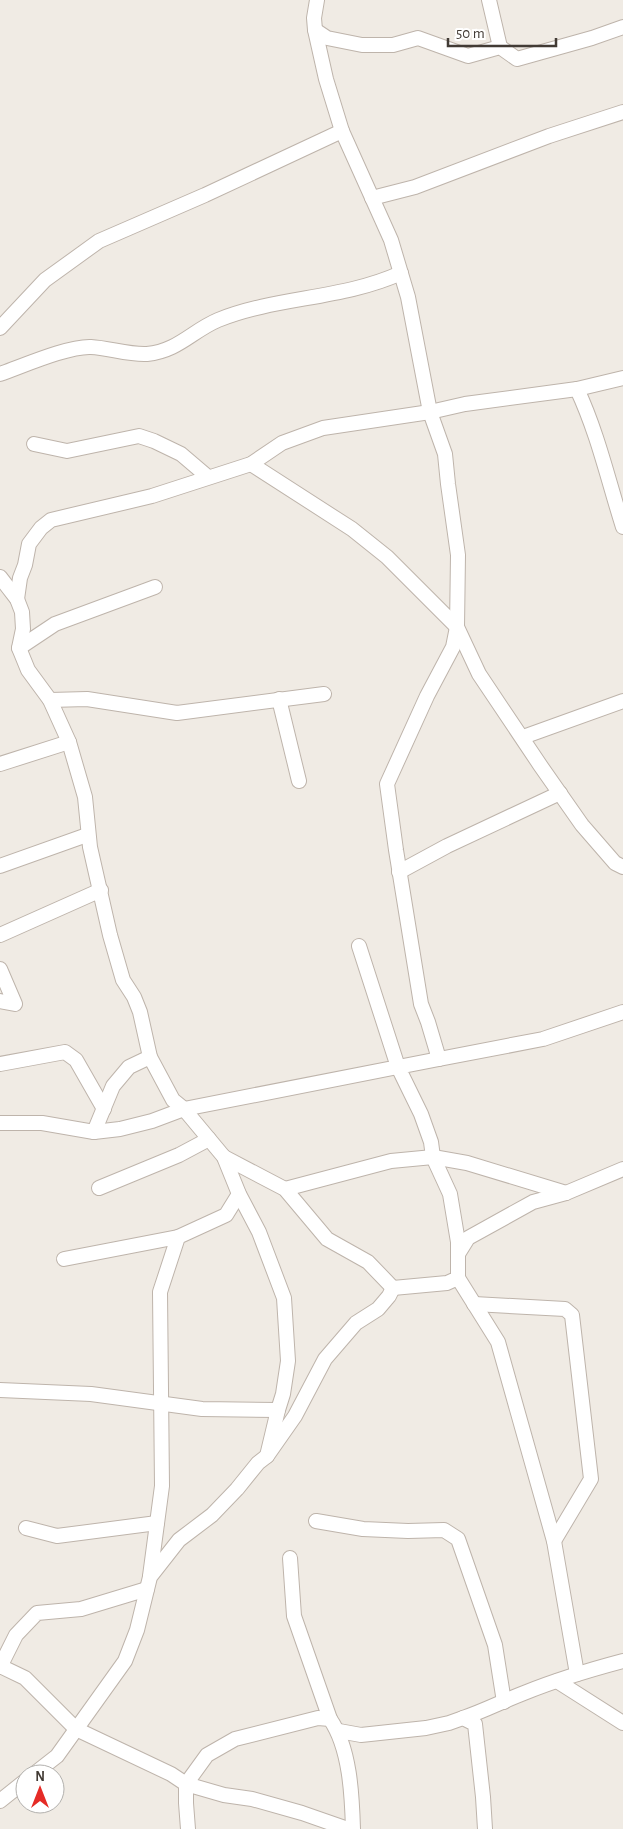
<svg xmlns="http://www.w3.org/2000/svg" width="623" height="1829" viewBox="0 0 623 1829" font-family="'Alegreya Sans',sans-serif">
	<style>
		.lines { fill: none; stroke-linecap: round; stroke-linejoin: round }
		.street-casing { stroke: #beb4ab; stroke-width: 16 }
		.street { stroke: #fff; stroke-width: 14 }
	</style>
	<rect width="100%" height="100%" fill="#f0ebe4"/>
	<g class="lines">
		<defs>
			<g id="street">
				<path d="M317,0L314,18L315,30L326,79L342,131L391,240L408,297L430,412L445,454L448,484L458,555L457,627L453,647L427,696L387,784L396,850L421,1004L428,1022L439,1059L398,1067L421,1114L431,1142L433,1157L450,1194L458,1242V1278L447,1283L393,1288"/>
				<path d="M489,0L500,47"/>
				<path d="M315,30L327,38L362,45H393L418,38L468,56L500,47L517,59L592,38L623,27"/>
				<path d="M372,198L415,187L549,136L623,112"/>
				<path d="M0,328L45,280L99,241L205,195L342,131"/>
				<path d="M0,374C23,366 68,346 91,347C109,348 129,355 147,354C178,351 192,331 218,320C278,296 341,300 401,273"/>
				<path d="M577,389C598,434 608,480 623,527"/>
				<path d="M34,444L67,451L139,436L154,441L181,454L208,477"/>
				<path d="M251,464L352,529L387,557L457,627L479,674L540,765L582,825L615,863L623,867"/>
				<path d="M0,577L17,599L22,612L23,629L19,648L28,670L50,700L69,742L85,797L90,847L110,935L123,980L134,997L140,1012L150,1057L173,1100L184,1109L224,1157L239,1194L259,1232L284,1298L288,1361L283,1394L278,1410L267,1456"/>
				<path d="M17,599L20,578L25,565L29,544L41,528L51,520L152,496L251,464L282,443L323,428L430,412L465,404L577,389L623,378"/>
				<path d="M19,648L55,624L155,587"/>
				<path d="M279,699L299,781"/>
				<path d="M50,700L87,699L177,713L324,694"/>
				<path d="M523,737L623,701"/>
				<path d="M0,764L69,742"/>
				<path d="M0,866L87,835"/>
				<path d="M399,872L447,846L560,793"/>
				<path d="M0,935L101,890"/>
				<path d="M0,969L15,1004L0,1001"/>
				<path d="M439,1059L543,1039L623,1012"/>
				<path d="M0,1064L65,1052L76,1060L104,1109"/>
				<path d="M0,1123H42L94,1132L120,1129L152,1121L184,1109L398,1067L359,946"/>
				<path d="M94,1132L113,1086L129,1067L150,1057"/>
				<path d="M224,1157L285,1189L327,1239L368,1262L393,1288"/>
				<path d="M99,1188L179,1155L209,1139"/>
				<path d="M285,1189L391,1161L433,1157L467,1163L566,1193"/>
				<path d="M458,1254L468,1238L533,1202L566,1193L623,1169"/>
				<path d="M64,1259L178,1237"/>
				<path d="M458,1278L498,1342L554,1541L577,1674"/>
				<path d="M474,1304L565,1309L572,1315L591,1479L554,1541"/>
				<path d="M0,1390L91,1394L202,1409L278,1410"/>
				<path d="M316,1521L363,1529L408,1531L444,1530L458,1539L495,1645L504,1702"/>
				<path d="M26,1528L57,1536L157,1523"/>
				<path d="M290,1558L294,1616L330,1719"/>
				<path d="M150,1576L162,1486L160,1292L178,1237L226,1215L239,1194"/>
				<path d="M0,1666L25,1678L76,1729L171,1774L186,1784L224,1795L252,1799L302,1813L348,1829"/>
				<path d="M0,1667L16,1635L37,1613L81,1609L147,1589"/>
				<path d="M557,1681L623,1723"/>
				<path d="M463,1718C484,1711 503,1701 524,1693C556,1680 589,1670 623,1661"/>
				<path d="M339,1731L361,1735L426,1728L449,1723L463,1718L475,1724L483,1797L485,1829"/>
				<path d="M34,1774L57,1756L125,1661L137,1630L150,1577L179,1540L212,1515L237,1489L258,1463L267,1456L295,1416L325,1359L356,1323L378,1309L389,1296L393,1288"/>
				<path d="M0,1801L25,1781"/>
				<path d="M188,1829L186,1803V1784L207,1755L235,1739L318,1718L330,1719C350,1748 352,1795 353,1829"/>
			</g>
		</defs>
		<use href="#street" class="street-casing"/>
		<use href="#street" class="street"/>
	</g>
	<g transform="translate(40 1789)"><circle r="24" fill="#ffffff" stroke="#b3b1ae"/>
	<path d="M0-4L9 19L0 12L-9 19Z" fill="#e52b26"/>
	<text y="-8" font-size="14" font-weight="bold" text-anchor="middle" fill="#423b35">N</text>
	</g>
	<path d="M448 38v8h108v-8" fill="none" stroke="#423b35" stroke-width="2.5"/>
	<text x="456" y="38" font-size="15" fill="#423b35" stroke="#ffffff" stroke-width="4" paint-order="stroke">50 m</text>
</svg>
